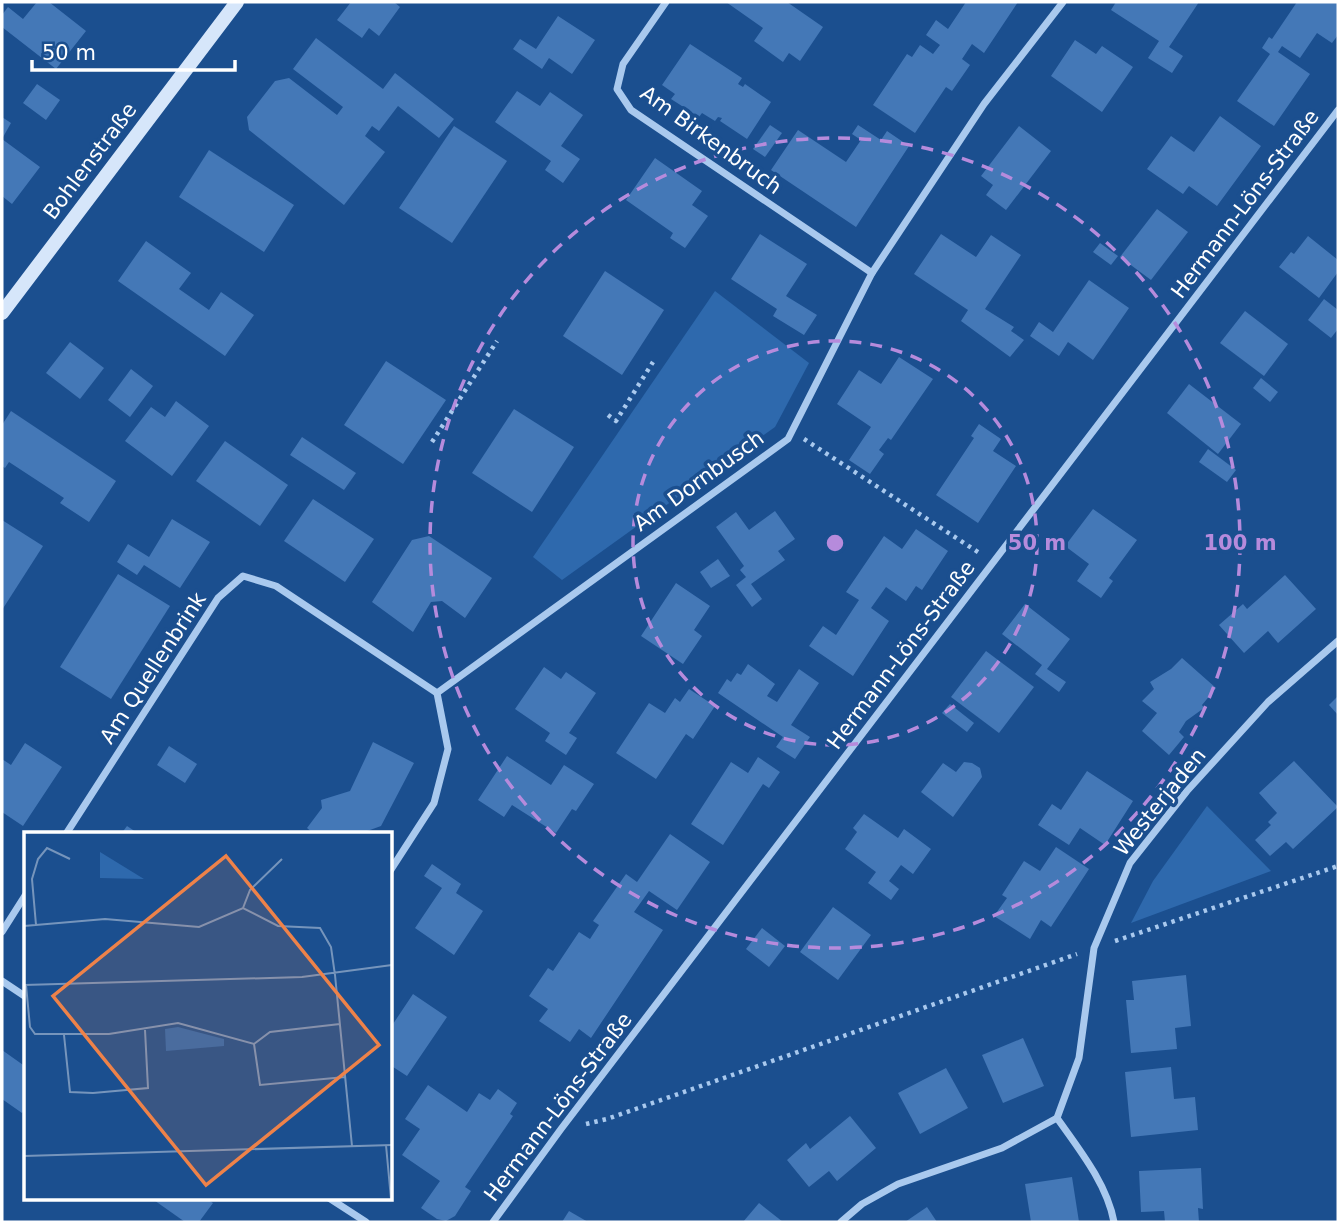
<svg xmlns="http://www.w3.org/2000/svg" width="1340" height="1224" viewBox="0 0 1340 1224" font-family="'DejaVu Sans',sans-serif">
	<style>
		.green { fill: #2e69ad }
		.building { fill: #4478b7 }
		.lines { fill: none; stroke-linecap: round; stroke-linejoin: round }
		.path { stroke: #a9c9ee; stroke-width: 4.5; stroke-dasharray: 3.5 5; stroke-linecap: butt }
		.street { stroke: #a9c9ee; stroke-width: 7 }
		.secondary { stroke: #d6e6fa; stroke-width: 14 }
		.ring { fill: none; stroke: #b68bdc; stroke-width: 3.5; stroke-dasharray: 12 9 }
		.labels { text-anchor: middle; stroke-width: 7; stroke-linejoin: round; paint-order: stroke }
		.street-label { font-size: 21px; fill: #fff; stroke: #1b4f8f }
		.inset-road { fill: none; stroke: #7695bc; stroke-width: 2 }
		.view { fill: #ee8249; fill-opacity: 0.15; stroke: #ee8249; stroke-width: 3.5 }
		.inset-edge { fill: none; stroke: #fff; stroke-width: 3.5 }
		.centre { fill: #b68bdc; stroke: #1b4f8f; stroke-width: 3.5 }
		.ring-label { font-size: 21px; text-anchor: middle; font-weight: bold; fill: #b68bdc; stroke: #1b4f8f; stroke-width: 7; stroke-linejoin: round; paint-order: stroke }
	</style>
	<rect width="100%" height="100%" fill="#1b4f8f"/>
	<g class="green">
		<path d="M715,291L809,363L775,427L562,580L533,557Z"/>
		<path d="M1207,806L1271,871L1131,923L1153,881Z"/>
	</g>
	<g class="building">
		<path d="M37,2H49L86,31L56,69L2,27V15L8,7L23,19Z"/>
		<path d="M351,2H394L400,7L379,36L369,28L362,38L337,20Z"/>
		<path d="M726,2H787L823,27L800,61L789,53L783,62L754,41L763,28Z"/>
		<path d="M966,2H1018L984,53L972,44L962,59L970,65L952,91L946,87L915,133L873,105L907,54L912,57L920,45L933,54L940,45L926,35L936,20L948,29Z"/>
		<path d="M1116,2H1199L1169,47L1183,56L1172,73L1148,58L1159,41L1111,10Z"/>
		<path d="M1297,2H1338V35L1332,43L1317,33L1300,58L1282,46L1278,52L1310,74L1274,126L1237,101L1270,54L1262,48L1269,37L1272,39Z"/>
		<path d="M558,16L595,40L572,74L549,58L542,69L513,49L520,39L536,49Z"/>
		<path d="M316,38L383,89L395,73L454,119L439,138L398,106L379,131L372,126L365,136L385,152L344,205L249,130L247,117L275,81L289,78L337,115L343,107L293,69Z"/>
		<path d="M1075,40L1096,54L1102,46L1133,67L1102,112L1051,76Z"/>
		<path d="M690,44L742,78L738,84L743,87L745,84L771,102L747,139L720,121L722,118L718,117L715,121L702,113L699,117L671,99L675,94L662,85Z"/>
		<path d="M37,84L60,100L46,120L23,103Z"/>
		<path d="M517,91L540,106L550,92L583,115L561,146L580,159L563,183L545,170L551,161L495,122Z"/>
		<path d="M1220,116L1261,146L1217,206L1189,186L1183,194L1147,169L1171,136L1194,152Z"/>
		<path d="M2,117L11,123L2,139L40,167L12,204L2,196Z"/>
		<path d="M770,125L782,133L765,157L753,149Z"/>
		<path d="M858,125L881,140L887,131L909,146L856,227L771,170L798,130L846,162L861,140L852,134Z"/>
		<path d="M454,126L507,161L452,243L399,208Z"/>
		<path d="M1019,126L1051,151L1006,210L986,195L993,185L981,176Z"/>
		<path d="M209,150L294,205L264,252L179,197Z"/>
		<path d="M655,158L702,191L692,205L708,216L685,248L670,238L673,233L626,200Z"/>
		<path d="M1157,209L1188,232L1151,280L1120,257Z"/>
		<path d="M760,234L807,264L786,296L817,315L804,335L773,316L777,309L731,279Z"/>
		<path d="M941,234L976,257L991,235L1021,255L985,309L1014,327L1011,331L1024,340L1010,357L961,321L968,310L914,274Z"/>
		<path d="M1308,236L1338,260V272L1319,298L1279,267L1291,252L1294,254Z"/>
		<path d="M146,241L191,273L179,289L209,310L221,292L254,315L225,356L118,281Z"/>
		<path d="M1100,243L1118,256L1111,265L1093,252Z"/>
		<path d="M605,271L664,310L622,375L563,336Z"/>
		<path d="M1089,280L1129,308L1093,360L1068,342L1059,356L1030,336L1039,322L1053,332Z"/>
		<path d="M1324,299L1338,310V329L1331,338L1308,320Z"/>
		<path d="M1245,311L1288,344L1264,376L1220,343Z"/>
		<path d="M70,342L104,368L80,399L46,373Z"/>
		<path d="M899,357L933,379L891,440L888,438L879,450L884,454L870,474L849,460L871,427L837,404L859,370L881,384Z"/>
		<path d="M386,361L446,400L403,464L344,425Z"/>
		<path d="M131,369L153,386L130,417L108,400Z"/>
		<path d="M1261,378L1278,392L1270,402L1253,388Z"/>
		<path d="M1189,384L1241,424L1218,454L1167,413Z"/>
		<path d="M176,401L209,426L172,476L125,441L151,407L165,417Z"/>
		<path d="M514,409L574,447L532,512L472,473Z"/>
		<path d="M11,411L116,481L89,522L60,503L64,498L9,462L5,468L2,466V425Z"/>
		<path d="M979,424L1001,439L993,451L1016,466L978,523L936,495L974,438L971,436Z"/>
		<path d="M302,437L356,473L344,490L290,455Z"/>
		<path d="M225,441L288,485L260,526L196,481Z"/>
		<path d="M1208,449L1236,470L1227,482L1199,462Z"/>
		<path d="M313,499L374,539L345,582L284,541Z"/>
		<path d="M1093,509L1137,540L1109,578L1113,581L1101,598L1077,581L1089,564L1065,546Z"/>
		<path d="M775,511L795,539L778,551L785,560L751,584L762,599L752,607L736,585L746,577L740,570L744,566L716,527L736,512L749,530Z"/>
		<path d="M172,519L210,542L180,588L144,565L137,575L117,562L128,544L149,557Z"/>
		<path d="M2,520L43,546L2,610Z"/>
		<path d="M916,529L948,551L922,590L916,586L906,601L886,587L871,608L889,621L853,676L809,646L823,626L836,635L859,600L846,592L884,536L902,549Z"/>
		<path d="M429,536L492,578L465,618L442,601L431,602L413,632L372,602L412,540Z"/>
		<path d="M718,559L730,576L711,588L700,572Z"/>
		<path d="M118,574L170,606L111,699L60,667Z"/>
		<path d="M1285,575L1316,609L1278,643L1268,631L1244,653L1219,625L1243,604L1247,609Z"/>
		<path d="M676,583L710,606L694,630L702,636L683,664L641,636Z"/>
		<path d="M1025,604L1070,639L1047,669L1066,682L1059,692L1035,674L1042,665L1002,634Z"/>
		<path d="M986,651L1034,687L999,733L951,697Z"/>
		<path d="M1182,658L1216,688L1202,705L1204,708L1186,721L1179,732L1184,737L1169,755L1142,731L1157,713L1142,701L1154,689L1150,682L1171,669Z"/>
		<path d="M748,664L775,684L767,696L777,702L799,669L819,683L791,725L810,737L795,759L776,747L783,737L718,693L727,679L731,682L737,673L741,675Z"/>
		<path d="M544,667L561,679L566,672L596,693L569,733L577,738L566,755L545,741L550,733L515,709Z"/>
		<path d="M689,689L715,706L693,739L686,734L656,779L616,753L649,703L665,713L675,698L680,702Z"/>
		<path d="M1338,696V715L1329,705Z"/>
		<path d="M950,704L974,723L967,732L942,713Z"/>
		<path d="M373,742L414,763L381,826L359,834H314L307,828L322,808L321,800L350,791Z"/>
		<path d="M25,743L62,767L23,826L2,812V759L11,765Z"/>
		<path d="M169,746L197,764L185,783L157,765Z"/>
		<path d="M507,756L551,785L564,765L594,784L576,811L572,809L556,833L512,805L504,817L478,800Z"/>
		<path d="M758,757L780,772L769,788L763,784L723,845L691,824L731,762L748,773Z"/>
		<path d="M1294,761L1338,807L1293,849L1286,842L1270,856L1255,840L1271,825L1268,822L1277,813L1259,793Z"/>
		<path d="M964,762L972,763L980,768L982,777L953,817L921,792L943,763L956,772Z"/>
		<path d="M1087,771L1133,801L1105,845L1080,828L1069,845L1038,825L1052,804L1061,810Z"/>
		<path d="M864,814L898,838L904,829L931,849L913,874L901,865L889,881L899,889L891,900L868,883L876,872L845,849L857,832L853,828Z"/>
		<path d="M127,826L139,834H121Z"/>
		<path d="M670,834L710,862L677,910L649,891L634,912L663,930L591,1038L579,1029L570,1042L539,1021L548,1009L529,996L548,968L553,971L579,932L590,939L599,925L593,921L626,874L637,882Z"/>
		<path d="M1056,847L1089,869L1051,927L1041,920L1030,939L994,916L1007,898L1002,895L1024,861L1040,871Z"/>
		<path d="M432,864L461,884L456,893L483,911L454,955L415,928L442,888L424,876Z"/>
		<path d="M833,907L871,935L838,980L800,952Z"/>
		<path d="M762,928L785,946L769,967L746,949Z"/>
		<path d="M1186,975L1191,1026L1175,1028L1177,1049L1131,1053L1126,1000H1134L1132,981Z"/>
		<path d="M413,994L447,1017L407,1076L390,1065V1022L393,1024Z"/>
		<path d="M1023,1038L1044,1086L1003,1103L982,1055Z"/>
		<path d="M2,1050L26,1067L24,1079L26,1080V1107L22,1113L2,1099Z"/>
		<path d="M1171,1067L1174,1099L1195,1097L1198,1130L1131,1137L1125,1072Z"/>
		<path d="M946,1068L968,1108L920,1134L898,1093Z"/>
		<path d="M428,1085L467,1112L479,1093L490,1100L498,1089L517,1103L510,1114L513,1116L465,1187L471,1191L455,1216L446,1221L437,1219L421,1208L440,1181L402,1155L420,1129L405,1119Z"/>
		<path d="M850,1116L876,1148L837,1181L829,1171L809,1187L787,1160L806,1143L810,1149Z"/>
		<path d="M1201,1168L1203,1209L1198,1208L1199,1222H1165L1164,1211L1141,1212L1139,1171Z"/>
		<path d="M1072,1177L1079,1222H1031L1025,1184Z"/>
		<path d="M151,1198H205L213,1203L199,1222H185Z"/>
		<path d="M759,1203L783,1222H743Z"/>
		<path d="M927,1207L937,1222H905Z"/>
		<path d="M569,1211L588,1222H562Z"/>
	</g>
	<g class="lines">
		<g class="path">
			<path d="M608,415L616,421L653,362"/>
			<path d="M804,439L981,554"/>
			<path d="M432,442L497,341"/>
			<path d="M1115,941L1338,866"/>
			<path d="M586,1124L607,1119L1077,954"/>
		</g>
		<g class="street">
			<path d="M666,2L623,64L617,89L631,110L872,273"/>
			<path d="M66,834L218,598L243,576L276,586L437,693"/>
			<path d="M390,871L434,803L448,749L437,693L788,439L872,273L984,104L1063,2"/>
			<path d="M2,932L26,894"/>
			<path d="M2,981L26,997"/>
			<path d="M1057,1118C1079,1149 1107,1184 1114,1222"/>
			<path d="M329,1198L366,1222"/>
			<path d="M493,1222L561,1129L1338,110"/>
			<path d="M841,1222L862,1204L898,1184L1002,1148L1057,1118L1079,1058L1094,948L1130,863L1187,791L1268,702L1338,641"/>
		</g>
		<path class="secondary" d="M2,313L237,2"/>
	</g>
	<g class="ring">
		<circle cx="835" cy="543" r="202"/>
		<circle cx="835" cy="543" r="405"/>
	</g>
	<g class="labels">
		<g class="street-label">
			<text transform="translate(711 140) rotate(36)" y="7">Am Birkenbruch</text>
			<text transform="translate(90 161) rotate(-53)" y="7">Bohlenstraße</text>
			<text transform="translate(1245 204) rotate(-53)" y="7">Hermann-Löns-Straße</text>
			<text transform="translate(699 481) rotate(-36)" y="7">Am Dornbusch</text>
			<text transform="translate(901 655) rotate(-53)" y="7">Hermann-Löns-Straße</text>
			<text transform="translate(153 668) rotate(-57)" y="7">Am Quellenbrink</text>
			<text transform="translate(1160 802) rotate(-51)" y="7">Westerjaden</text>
			<text transform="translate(558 1107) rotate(-53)" y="7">Hermann-Löns-Straße</text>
		</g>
	</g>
	<g transform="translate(24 832)">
		<rect width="368" height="368" fill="#1b4f8f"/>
		<path d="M76,20L120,47L76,46ZM154,195L200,207V214L142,219L141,197Z" fill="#2e69ad"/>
		<path class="inset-road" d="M219,76L226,58L258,27M12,93L8,47L14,27L23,16L46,27M0,94L81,87L175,95L219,76L254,94L296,96L307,115L311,143L328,314M0,153L278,145L368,133M2,153L6,195L11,202H85L154,191L230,212L246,200L316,192M40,203L46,260L69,261L124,256L121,198M230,212L236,253L321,245M362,313L367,367M0,324L368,313"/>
		<path class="view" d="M202,24L355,213L182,353L29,164Z"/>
		<rect width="368" height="368" class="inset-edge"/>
	</g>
	<circle cx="835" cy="543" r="10" class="centre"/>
	<g class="ring-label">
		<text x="1037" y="550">50 m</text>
		<text x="1240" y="550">100 m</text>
	</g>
	<rect width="1340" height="1224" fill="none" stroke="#ffffff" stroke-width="7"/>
	<path d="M32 60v10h203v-10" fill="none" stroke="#ffffff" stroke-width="3.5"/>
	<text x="42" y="60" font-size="21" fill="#ffffff" stroke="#1b4f8f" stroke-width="5" paint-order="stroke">50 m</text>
</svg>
